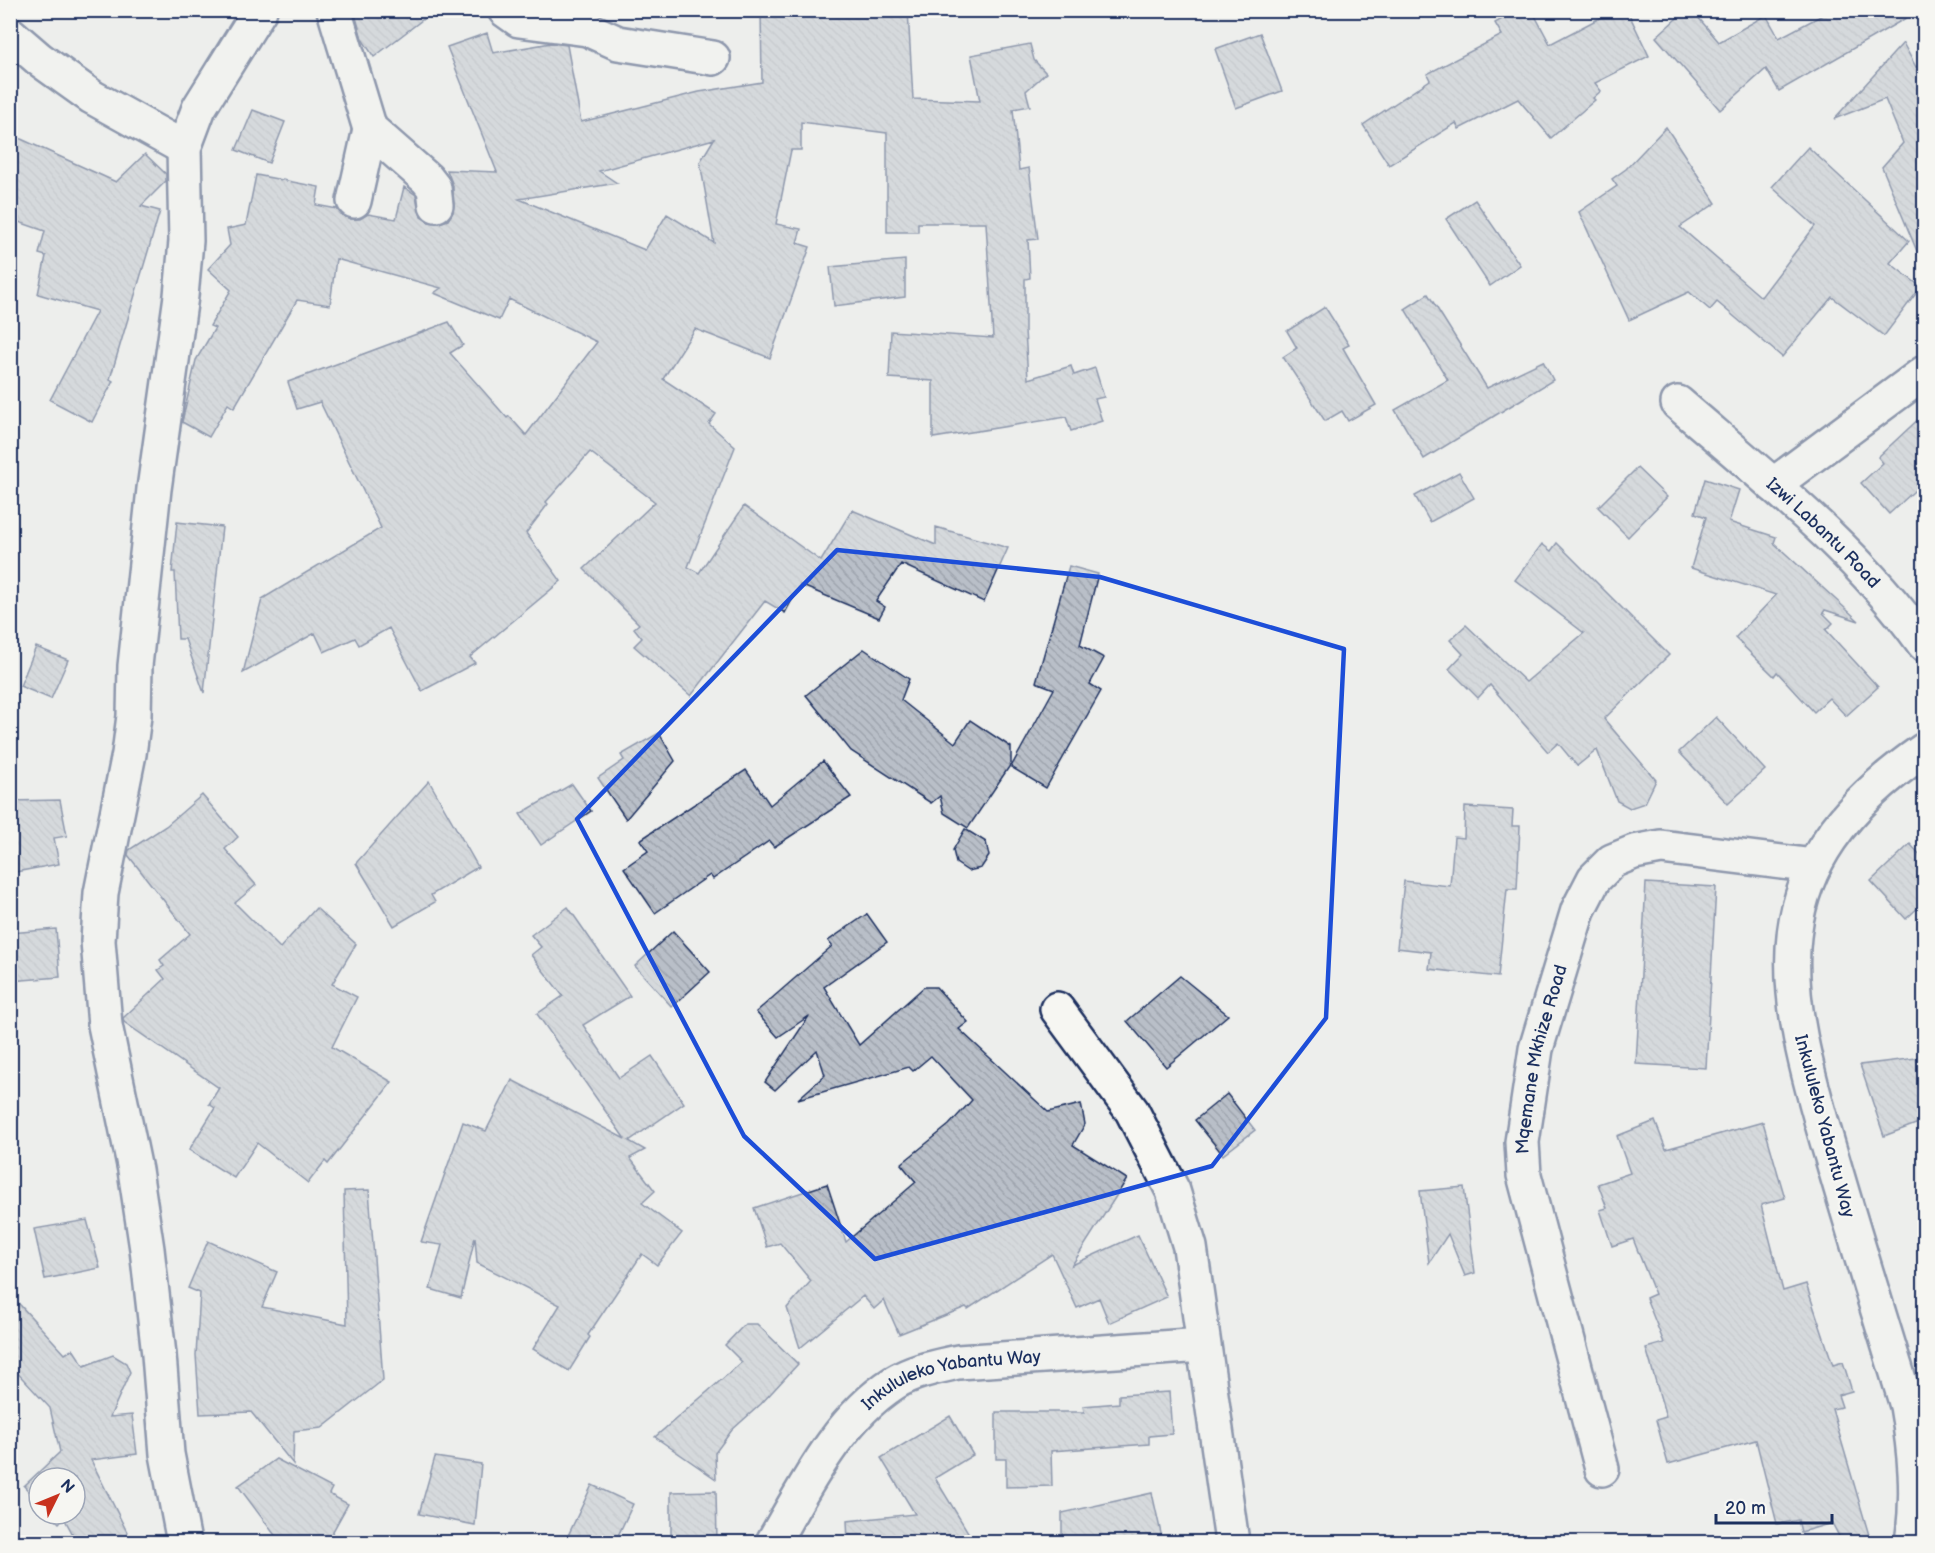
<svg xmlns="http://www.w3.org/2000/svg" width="1935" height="1553" viewBox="0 0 1935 1553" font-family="'Balsamiq Sans',sans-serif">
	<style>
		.building { fill: url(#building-back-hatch); stroke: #1b2f5e; stroke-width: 1.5; fill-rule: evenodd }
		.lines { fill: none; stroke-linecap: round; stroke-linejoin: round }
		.street-casing { stroke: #1b2f5e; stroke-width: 38 }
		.street { stroke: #f6f6f2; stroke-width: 33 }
		.marked { fill: none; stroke: #1d4ed8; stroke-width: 4.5; stroke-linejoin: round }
		.labels { text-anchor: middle; stroke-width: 4.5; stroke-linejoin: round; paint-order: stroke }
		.street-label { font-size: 18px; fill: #1b2f5e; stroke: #f6f6f2 }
	</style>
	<defs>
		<pattern id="building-back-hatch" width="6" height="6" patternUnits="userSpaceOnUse" patternTransform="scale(1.5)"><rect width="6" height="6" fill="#b9bfc8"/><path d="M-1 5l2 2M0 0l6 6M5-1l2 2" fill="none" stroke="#9ea4ae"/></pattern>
	</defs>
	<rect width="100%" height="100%" fill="#edeeec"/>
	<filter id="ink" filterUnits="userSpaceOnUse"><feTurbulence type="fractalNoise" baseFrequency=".0167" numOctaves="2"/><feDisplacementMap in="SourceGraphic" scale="12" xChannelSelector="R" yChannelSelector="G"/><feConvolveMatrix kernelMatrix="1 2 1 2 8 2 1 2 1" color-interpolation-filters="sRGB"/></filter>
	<g filter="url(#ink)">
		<g class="building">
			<path d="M354,10H435L374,57L362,39Z"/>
			<path d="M761,10H908L913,99L980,101L971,55L1030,44L1034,60L1046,73L1026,91L1030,106L1013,109L1019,170L1029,168L1038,239L1028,240L1030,278L1025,279V330L1028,379L1071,366L1074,375L1095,368L1104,397L1095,399L1102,421L1071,431L1066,417L933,438V381L889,378L891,331L993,338L986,223H918V232H887V133L801,122V150H791L776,224L801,229L797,243L810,247L770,358L695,329L663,379L716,414L709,424L735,447L688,567L699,573L744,506L821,561L852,510L936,545V527L1008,548L984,602L901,564L876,601L885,607L879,618L800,585L785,613L765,601L691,696L634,646L642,638L634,628L639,624L584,569L655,502L590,452L546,502L548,504L526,533L561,581L470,657L475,663L422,691L389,628L359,645L355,638L324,652L315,633L243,673L262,599L381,528L320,402L297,409L288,382L449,322L463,345L450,353L507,418L509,416L526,435L597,342L509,299L499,320L434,293L441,288L336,259L330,305L297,300L234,408L228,404L209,437L182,422L196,360L215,328L210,326L231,290L208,269L230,245L227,229L246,225L256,175L319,187L316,205L337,209L342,215L351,219H360L368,214L396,219L404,187L416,195L421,217L429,222L439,223L448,220L453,212V186L447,170L497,172L447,47L487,33L493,53L551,43L567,45L581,122L699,92L762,82ZM714,139L700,162L714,243L667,214L645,250L519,199L617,183L599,171Z"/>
			<path d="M1518,10H1532L1550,44L1615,10H1627L1649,56L1595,83L1601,91L1593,98L1595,100L1551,138L1518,99L1459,129L1456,123L1389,165L1363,125L1430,80L1427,74L1502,35L1495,23Z"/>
			<path d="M1686,10H1692L1719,42L1766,15L1779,38L1832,10H1920L1779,91L1766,69L1720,110L1656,37Z"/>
			<path d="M1260,33L1282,91L1236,108L1215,49Z"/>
			<path d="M1903,43L1916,67L1924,64V268L1882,167L1903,143L1885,99L1834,119Z"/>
			<path d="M253,110L285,122L269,163L236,150Z"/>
			<path d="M1666,127L1716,203L1680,227L1761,297L1815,226L1772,187L1808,147L1909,241L1890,263L1921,287L1884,336L1832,297L1782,357L1717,302L1710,310L1689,292L1629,320L1579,212L1617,186L1612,179L1626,169Z"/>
			<path d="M10,134L116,182L145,154L166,174V181L141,206L160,211L110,379L113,381L92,422L50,400L97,311L38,294L46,256L39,254L45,231L10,219Z"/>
			<path d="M1475,200L1520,265L1490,286L1446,219Z"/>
			<path d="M905,260V297L834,306L830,267Z"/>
			<path d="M1428,294L1487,388L1543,361L1553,380L1424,459L1395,410L1448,380L1405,309Z"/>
			<path d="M1325,307L1349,345L1343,348L1376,405L1348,421L1342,411L1325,421L1283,357L1297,348L1287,331Z"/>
			<path d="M1924,414V482L1889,514L1861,483L1883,463L1878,457Z"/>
			<path d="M1637,468L1667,497L1628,537L1598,507Z"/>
			<path d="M1459,472L1474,498L1430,522L1415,496Z"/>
			<path d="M1705,479L1739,490L1729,522L1776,537L1774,543L1859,621L1825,610L1823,613L1833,623L1826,630L1878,687L1846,716L1829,698L1814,712L1777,672L1774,676L1735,638L1776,595L1691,568L1706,517L1695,513Z"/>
			<path d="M177,522L222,527L204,693L185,639H178L175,572H172Z"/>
			<path d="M1557,543L1669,655L1604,719L1656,780L1645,803L1630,808L1617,801L1597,750L1577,766L1558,743L1548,752L1490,685L1478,698L1449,669L1463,654L1450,640L1466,625L1526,682L1584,633L1515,580L1542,544L1551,551Z"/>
			<path d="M1069,566L1098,574L1080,645L1104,658L1090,684L1101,691L1046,788L1011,767L1054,689L1036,682Z"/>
			<path d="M36,647L68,660L51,699L20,686Z"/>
			<path d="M864,649L909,679L901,700L955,743L970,720L1011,747V764L968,828L944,813L940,796L931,803L851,751L806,695Z"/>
			<path d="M1716,717L1765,770L1728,804L1679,752Z"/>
			<path d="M659,733L675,761L626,819L598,778L624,760L621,755Z"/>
			<path d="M823,761L851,797L774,847L769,841L713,879L710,875L655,913L624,868L648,851L640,840L746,770L770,805Z"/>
			<path d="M429,781L478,867L431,895L435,902L394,926L356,863Z"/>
			<path d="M572,784L591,811L541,845L520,814Z"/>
			<path d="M202,795L238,837L225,849L256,885L235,903L280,948L316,908L356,944L332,984L357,997L332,1047L392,1082L328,1164L325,1161L308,1183L257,1143L234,1178L189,1150L215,1108L209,1104L219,1088L124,1022L123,1018L165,979L158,970L164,966L160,960L190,934L128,855L129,850L166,826Z"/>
			<path d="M60,800L67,836L54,838L59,864L10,873V801Z"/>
			<path d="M1465,807L1513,810L1512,826H1520L1517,889H1507L1498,977L1429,969L1431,952L1397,948L1404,881L1450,886L1454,837L1464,838Z"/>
			<path d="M965,829L986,842L989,856L981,868L968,871L956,863L953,850Z"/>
			<path d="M1910,844L1924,859V902L1906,919L1871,881Z"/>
			<path d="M1646,883L1716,887L1706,1068L1636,1064Z"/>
			<path d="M568,907L630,996L583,1025L619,1078L652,1056L684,1103L629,1141L645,1150L630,1158L655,1191L642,1203L682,1233L657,1265L642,1254L588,1335L590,1337L569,1371L533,1349L560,1305L477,1263L475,1237L461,1298L430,1289L442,1245L421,1242L463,1122L486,1131L512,1080L625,1139L537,1014L563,996L531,955L541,947L531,935Z"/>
			<path d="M867,914L887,942L824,987L859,1045L924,987H936L968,1022L959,1029L1048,1112L1081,1104L1085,1124L1073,1145L1127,1179L1072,1265L1138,1235L1167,1297L1109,1323L1099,1298L1077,1308L1052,1254L968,1309L966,1307L899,1334L884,1300L874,1309L863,1296L800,1348L787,1308L811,1281L780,1243L767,1247L754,1208L827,1184L846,1242L916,1182L901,1164L949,1125L972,1100L931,1056L913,1071L909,1067L798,1099L825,1075L817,1050L775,1090L765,1082L809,1016L778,1037L756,1012L832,946L828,941Z"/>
			<path d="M56,929L60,977L10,981V933Z"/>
			<path d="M673,931L710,972L672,1007L635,966Z"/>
			<path d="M1180,976L1228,1015L1166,1067L1127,1021Z"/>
			<path d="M1924,1057V1121L1884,1136L1860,1065Z"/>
			<path d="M1227,1094L1255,1130L1223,1155L1195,1120Z"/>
			<path d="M1655,1121L1666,1149L1763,1122L1785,1198L1761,1205L1783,1291L1806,1284L1833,1365L1843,1362L1852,1391L1838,1395L1842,1407L1832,1409L1871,1542H1842L1832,1523L1801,1532L1798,1520L1777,1524L1756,1440L1668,1464L1656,1420L1666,1417L1646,1348L1664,1343L1646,1298L1655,1294L1633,1239L1612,1246L1600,1210L1607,1208L1598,1184L1630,1173L1617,1136Z"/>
			<path d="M1464,1187L1475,1273L1465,1276L1448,1234L1429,1263L1420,1191Z"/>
			<path d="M369,1190L383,1380L322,1428L294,1431L293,1464L251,1412L200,1414L196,1355L200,1293L188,1288L208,1241L277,1272L262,1307L347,1324L344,1191Z"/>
			<path d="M87,1220L100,1268L45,1279L34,1229Z"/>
			<path d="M11,1295L65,1354L73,1349L84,1366L113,1355L126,1363L130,1372L110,1417L132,1415L137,1454L91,1460L132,1542H77L64,1518L59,1523L50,1514H75V1478H39V1502L24,1486L60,1452L50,1408L11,1366Z"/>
			<path d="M745,1324H757L798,1364L761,1404L732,1430L715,1453L716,1479L655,1437L742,1362L725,1345Z"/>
			<path d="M1169,1392L1172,1434L1149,1436V1444L1051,1451L1052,1486L1006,1487V1459H996V1412H1084L1083,1406L1119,1403V1395Z"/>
			<path d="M950,1416L973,1455L935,1478L974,1542H848L847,1521L915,1514L881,1458Z"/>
			<path d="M435,1457L481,1464L475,1525L419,1514Z"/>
			<path d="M276,1459L332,1488L329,1494L348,1504L327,1542H280L238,1486Z"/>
			<path d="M592,1485L633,1504L615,1542H565Z"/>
			<path d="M716,1491L717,1542H671V1492Z"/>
			<path d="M1152,1493L1162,1538L1141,1542H1062V1513Z"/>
		</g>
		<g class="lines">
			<defs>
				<g id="street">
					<path d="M334,10L370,129L427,179L434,188L436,205"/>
					<path d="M505,10L519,20L587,29L618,43L713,58"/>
					<path d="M10,34L39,59L92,97L184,148L199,108L260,10"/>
					<path d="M354,201L370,129"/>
					<path id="s1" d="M1678,403C1765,478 1857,550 1924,644"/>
					<path d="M1773,485L1924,373"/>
					<path d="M1057,1009L1132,1111L1173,1191L1190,1247L1232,1542"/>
					<path id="s2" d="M1602,1469L1524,1175L1522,1142L1536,1049L1578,910L1594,879L1612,861L1634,852L1661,847L1814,866"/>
					<path d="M184,1542L167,1454L159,1355L147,1249L135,1170L105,1025L98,941L101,893L129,754L134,716L135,666L154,489L181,296L186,241L184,148"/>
					<path id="s3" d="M773,1542C805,1487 838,1419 894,1383C913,1371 936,1367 958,1362L1203,1345"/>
					<path d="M1912,1542C1919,1496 1915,1452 1907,1406C1882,1323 1856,1241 1832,1158C1780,983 1753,868 1924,750"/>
				</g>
			</defs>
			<use href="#street" class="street-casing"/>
			<use href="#street" class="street"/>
		</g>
	</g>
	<path d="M0 0H1935V1553H0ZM837,550L1100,577L1344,649L1326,1018L1212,1166L875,1259L744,1136L577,819Z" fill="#edeeec" fill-opacity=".55" fill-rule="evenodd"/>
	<path class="marked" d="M837,550L1100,577L1344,649L1326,1018L1212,1166L875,1259L744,1136L577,819Z"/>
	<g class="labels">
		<g class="street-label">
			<text dy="6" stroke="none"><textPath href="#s1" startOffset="195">Izwi Labantu Road</textPath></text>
			<text dy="6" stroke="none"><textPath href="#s2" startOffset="422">Mqemane Mkhize Road</textPath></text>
			<text transform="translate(1825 1126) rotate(75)" y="6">Inkululeko Yabantu Way</text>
			<text dy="6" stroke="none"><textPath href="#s3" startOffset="258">Inkululeko Yabantu Way</textPath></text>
		</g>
	</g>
	<rect width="1935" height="1553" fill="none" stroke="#f6f6f2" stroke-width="36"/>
	<rect x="18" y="18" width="1899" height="1517" fill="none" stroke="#1b2f5e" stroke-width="2" filter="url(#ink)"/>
	<g transform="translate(57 1496) rotate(47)"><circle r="28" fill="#f6f6f2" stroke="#9ea6b7" stroke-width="1.5"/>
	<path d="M0-4.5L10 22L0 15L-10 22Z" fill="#c8321e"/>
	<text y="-9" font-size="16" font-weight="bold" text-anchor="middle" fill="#1b2f5e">N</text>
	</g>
	<path d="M1716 1514v9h116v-9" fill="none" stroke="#1b2f5e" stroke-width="3"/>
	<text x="1725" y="1514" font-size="18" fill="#1b2f5e" stroke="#f6f6f2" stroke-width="4.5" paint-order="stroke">20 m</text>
</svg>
